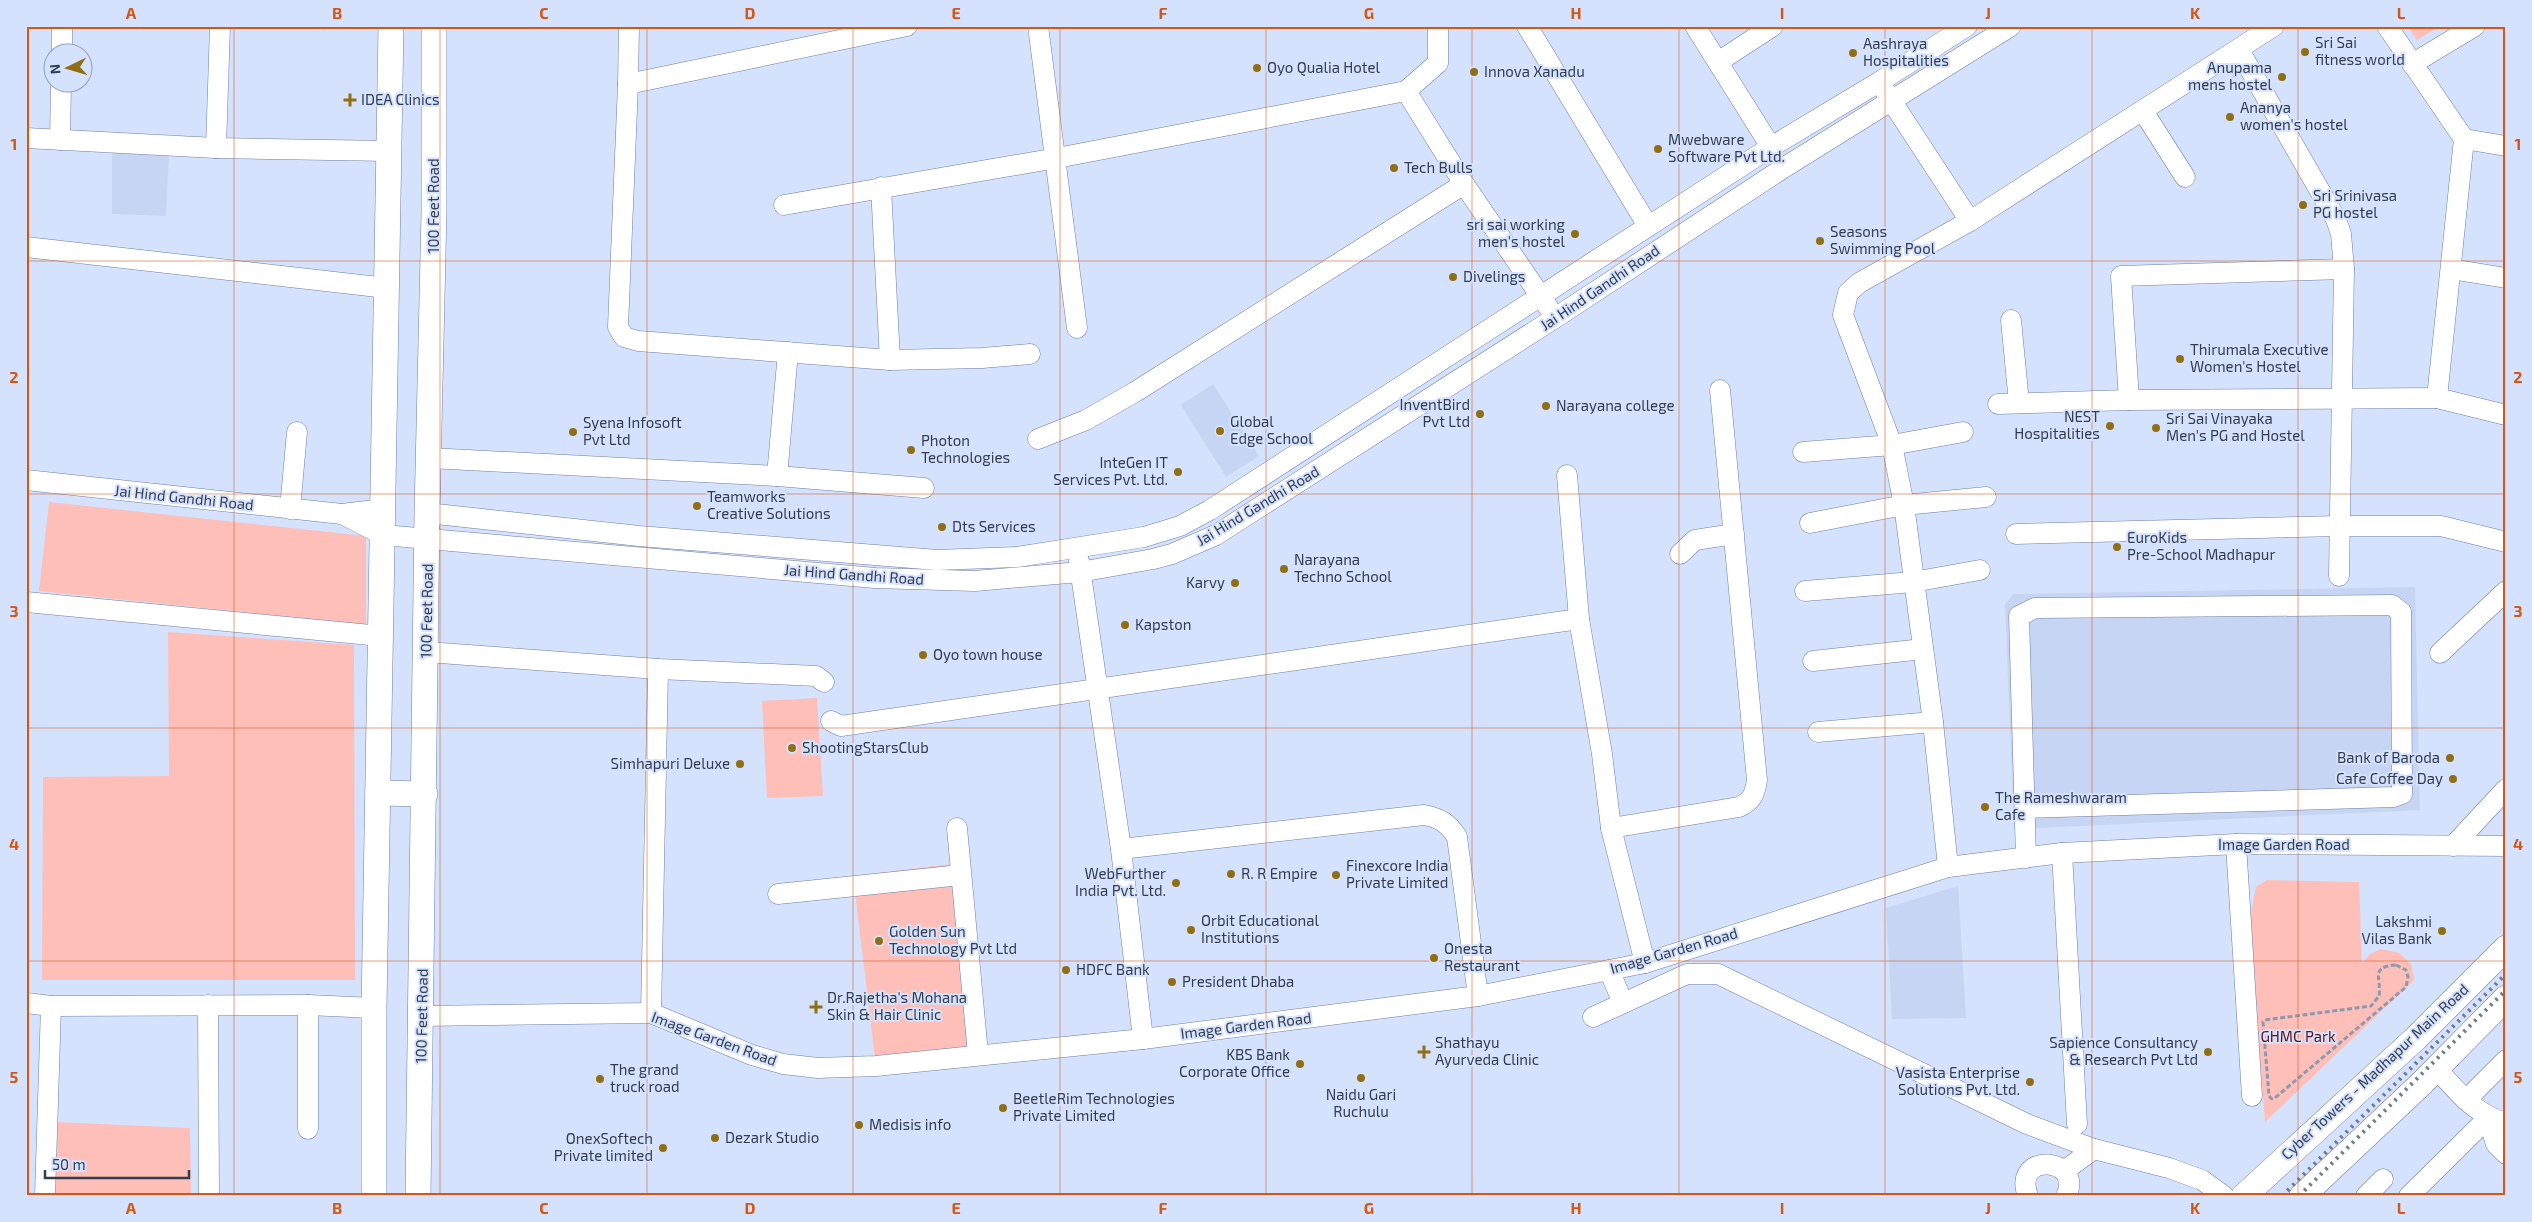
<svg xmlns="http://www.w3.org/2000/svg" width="2532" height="1222" viewBox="0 0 2532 1222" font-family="'Exo 2',sans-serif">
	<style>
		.built { fill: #c6d5f4 }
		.green { fill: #febfb8 }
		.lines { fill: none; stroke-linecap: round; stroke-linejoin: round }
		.minor-casing { stroke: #6d7fa8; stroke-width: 21 }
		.major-casing { stroke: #6d7fa8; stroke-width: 26 }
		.path { stroke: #8d99af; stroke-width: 3; stroke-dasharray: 5 2.5; stroke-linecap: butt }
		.minor { stroke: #fff; stroke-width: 20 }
		.major { stroke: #fff; stroke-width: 25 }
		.rail { stroke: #707a8f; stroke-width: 4; stroke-dasharray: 2.5 5; stroke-linecap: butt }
		.grid { fill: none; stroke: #d65613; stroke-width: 1; stroke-opacity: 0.55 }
		.poi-dot { fill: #906e13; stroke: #d5e2fd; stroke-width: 2 }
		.labels { text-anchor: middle; stroke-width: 4; stroke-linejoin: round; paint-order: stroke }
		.poi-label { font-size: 15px; fill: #343d4e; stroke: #d5e2fd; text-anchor: start }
		.street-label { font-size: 15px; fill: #343d4e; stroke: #d5e2fd }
		.park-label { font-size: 15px; fill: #621213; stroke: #d5e2fd }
		.neatline { fill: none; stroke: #d65613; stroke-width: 2 }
		.grid-label { font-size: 16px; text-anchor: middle; font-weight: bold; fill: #d65613 }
	</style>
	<rect width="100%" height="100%" fill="#d5e2fd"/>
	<g class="built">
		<path d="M112,152L169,154L166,216L112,214Z"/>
		<path d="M1213,384L1259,456L1226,477L1181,405Z"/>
		<path d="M2415,587L2420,810L2014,829L2005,604L2014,594Z"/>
		<path d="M1958,886L1966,1018L1892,1019L1886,908Z"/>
	</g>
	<g class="green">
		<path d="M2408,26H2440L2417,40Z"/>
		<path d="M49,502L366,536V625L39,591Z"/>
		<path d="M168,632L354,645L355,980H42L43,777L169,776Z"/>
		<path d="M817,698L823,796L767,798L762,701Z"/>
		<path d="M950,864L970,1055L876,1066L853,876Z"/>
		<path d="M2267,880L2359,882L2362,963L2370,954L2381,949L2399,953L2411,964L2414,980L2265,1122L2249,924L2256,887Z"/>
		<path d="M54,1122L190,1128L191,1196H51Z"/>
	</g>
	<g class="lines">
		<defs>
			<g id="minor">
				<path d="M629,26L628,84L618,327L624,337L638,341L890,360L982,358L1030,354"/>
				<path d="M1038,26L1077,328"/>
				<path d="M1527,26L1648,226"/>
				<path d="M1695,26L1771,147"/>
				<path d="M2387,26L2464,139L2437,398L2506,415"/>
				<path d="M2239,50L2336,219L2341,234L2344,269L2339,576"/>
				<path d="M62,52V26"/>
				<path d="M1718,62L1773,26"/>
				<path d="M2412,64L2475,26"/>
				<path d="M628,84L907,26"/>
				<path d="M1406,91L1438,63V26"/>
				<path d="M1885,91L1970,221"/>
				<path d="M2143,111L2185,177"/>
				<path d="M26,138L216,148L389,151"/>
				<path d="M2464,139L2506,146"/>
				<path d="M60,140L61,82"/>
				<path d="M216,148L220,26"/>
				<path d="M881,187L890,360"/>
				<path d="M784,205L1057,158L1406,91L1464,184L1548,307"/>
				<path d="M26,247L387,288"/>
				<path d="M2451,269L2506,278"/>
				<path d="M2011,320L2019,403"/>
				<path d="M2129,400L2121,276L2344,269"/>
				<path d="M1998,404L2129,400L2437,398"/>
				<path d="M1038,439L1086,420L1135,392L1464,184"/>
				<path d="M1803,452L1892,445L1963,432"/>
				<path d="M429,458L777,476L924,488"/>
				<path d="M1567,475L1579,619L1602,754L1611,828L1645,963"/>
				<path d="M777,476L788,352"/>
				<path d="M26,480L342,514"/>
				<path d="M290,509L297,432"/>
				<path d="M384,509L342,514L383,535L875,578L975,581L1080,572L1153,559L1172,554L1216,535L1555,318L1785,167L2011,26"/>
				<path d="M427,513L639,536L937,560L1017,557L1144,537L1180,526L1210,510L1771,147L1879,82L1967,26"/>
				<path d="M1810,523L1904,505L1986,497"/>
				<path d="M2016,534L2339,526H2441L2506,542"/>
				<path d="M1680,554L1695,540L1734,534"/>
				<path d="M1079,561L1121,849"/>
				<path d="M1805,591L1913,582L1980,570"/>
				<path d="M26,602L381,636"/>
				<path d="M427,652L658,669L816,676L824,682"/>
				<path d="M2440,653L2506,591"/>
				<path d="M1813,661L1923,649"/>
				<path d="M831,721L841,726L1579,619"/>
				<path d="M1818,732L1933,722"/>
				<path d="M2025,808L2394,797L2402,794L2401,612L2392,605L2035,608L2019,616L2026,858"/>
				<path d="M957,828L978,1054"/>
				<path d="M1611,828L1739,807C1752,801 1755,794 1757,780L1720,390"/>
				<path d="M2236,844L2252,1096"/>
				<path d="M2453,846L2506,789"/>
				<path d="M2062,853L2077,1124"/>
				<path d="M1948,867L1933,722L1904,505L1892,445L1843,315L1848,293L1859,283L1970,221L2274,26"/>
				<path d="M778,894L961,875"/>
				<path d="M1609,970L1623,1003"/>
				<path d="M26,1003L51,1006L308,1005L374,1008"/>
				<path d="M208,1005L209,1196"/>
				<path d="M308,1005V1129"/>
				<path d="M651,1013L658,669"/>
				<path d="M422,1016L651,1013L752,1055L783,1064L818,1068L876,1066L1143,1039L1478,996L1645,963L1948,867L2062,853L2236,844L2506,846"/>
				<path d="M1593,1017L1687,974H1718L2027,1124L2094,1149L2169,1168L2202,1180L2224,1196"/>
				<path d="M1143,1039L1121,849L1424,815C1440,818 1448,823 1457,837L1478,996"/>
				<path d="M2436,1068C2458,1092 2474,1114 2506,1123"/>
				<path d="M2466,1100L2506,1060"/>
				<path d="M2488,1118L2496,1144L2506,1154"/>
				<path d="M2064,1171L2094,1149"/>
				<path d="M45,1196L51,1006"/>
				<path d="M2028,1196C2011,1151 2085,1157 2066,1196"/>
				<path d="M2366,1196L2383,1179"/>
				<path d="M2409,1196L2488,1118"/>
			</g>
			<g id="major">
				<path d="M378,793L425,794"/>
				<path d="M374,1196V1008L391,26"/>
				<path d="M418,1196L427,513L434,212V26"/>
				<path d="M2244,1196L2416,1038L2506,948"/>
				<path d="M2302,1196L2421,1084L2506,998"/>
			</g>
		</defs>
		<use href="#minor" class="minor-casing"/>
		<use href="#major" class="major-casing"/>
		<path class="path" d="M2396,965L2406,970L2408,977L2406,987L2276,1097L2272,1099L2269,1096L2263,1022L2265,1020L2371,1006L2379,996C2382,978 2369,967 2396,965Z"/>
		<use href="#minor" class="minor"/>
		<use href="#major" class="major"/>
		<g class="rail">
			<path d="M2282,1196L2506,974"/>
			<path d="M2299,1196L2506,990"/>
		</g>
	</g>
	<path class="grid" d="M234,26V1196M440,26V1196M647,26V1196M853,26V1196M1060,26V1196M1266,26V1196M1472,26V1196M1679,26V1196M1885,26V1196M2092,26V1196M2298,26V1196M26,261H2506M26,494H2506M26,728H2506M26,961H2506"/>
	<g class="poi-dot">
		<circle cx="2305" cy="52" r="5"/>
		<circle cx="1853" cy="53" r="5"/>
		<circle cx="1257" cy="68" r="5"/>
		<circle cx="1474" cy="72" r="5"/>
		<circle cx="2282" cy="77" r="5"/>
		<path d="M347.5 92.5h5v5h5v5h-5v5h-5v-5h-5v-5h5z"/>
		<circle cx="2230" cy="117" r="5"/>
		<circle cx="1658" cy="149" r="5"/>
		<circle cx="1394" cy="168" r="5"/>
		<circle cx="2303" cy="205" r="5"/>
		<circle cx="1575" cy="234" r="5"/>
		<circle cx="1820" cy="241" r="5"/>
		<circle cx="1453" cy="277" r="5"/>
		<circle cx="2180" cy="359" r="5"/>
		<circle cx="1546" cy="406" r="5"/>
		<circle cx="1480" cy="414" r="5"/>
		<circle cx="2110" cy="426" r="5"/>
		<circle cx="2156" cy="428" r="5"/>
		<circle cx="1220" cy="431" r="5"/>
		<circle cx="573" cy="432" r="5"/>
		<circle cx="911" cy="450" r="5"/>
		<circle cx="1178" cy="472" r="5"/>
		<circle cx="697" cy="506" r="5"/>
		<circle cx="942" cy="527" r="5"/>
		<circle cx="2117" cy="547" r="5"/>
		<circle cx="1284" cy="569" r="5"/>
		<circle cx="1235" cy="583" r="5"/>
		<circle cx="1125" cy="625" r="5"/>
		<circle cx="923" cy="655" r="5"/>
		<circle cx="792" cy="748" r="5"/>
		<circle cx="2450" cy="758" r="5"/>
		<circle cx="740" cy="764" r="5"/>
		<circle cx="2453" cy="779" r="5"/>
		<circle cx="1985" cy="807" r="5"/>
		<circle cx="1231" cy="874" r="5"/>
		<circle cx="1336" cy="875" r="5"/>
		<circle cx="1176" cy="883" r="5"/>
		<circle cx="1191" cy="930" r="5"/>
		<circle cx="2442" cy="931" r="5"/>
		<circle cx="879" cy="941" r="5"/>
		<circle cx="1434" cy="958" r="5"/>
		<circle cx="1066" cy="970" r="5"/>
		<circle cx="1172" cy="982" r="5"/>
		<path d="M813.5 999.5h5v5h5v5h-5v5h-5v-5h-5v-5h5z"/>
		<path d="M1421.5 1044.5h5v5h5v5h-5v5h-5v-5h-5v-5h5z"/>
		<circle cx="2208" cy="1052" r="5"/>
		<circle cx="1300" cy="1064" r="5"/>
		<circle cx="1361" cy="1078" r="5"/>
		<circle cx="600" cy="1079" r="5"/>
		<circle cx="2030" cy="1082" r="5"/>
		<circle cx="1003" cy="1108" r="5"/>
		<circle cx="859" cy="1125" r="5"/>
		<circle cx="715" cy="1138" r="5"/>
		<circle cx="663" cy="1148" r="5"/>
	</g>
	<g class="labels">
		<g class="poi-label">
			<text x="2315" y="48">Sri Sai<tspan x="2315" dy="17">fitness world</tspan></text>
			<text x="1863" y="49">Aashraya<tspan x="1863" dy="17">Hospitalities</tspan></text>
			<text x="1267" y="73">Oyo Qualia Hotel</text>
			<text x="2272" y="73" text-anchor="end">Anupama<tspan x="2272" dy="17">mens hostel</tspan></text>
			<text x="1484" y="77">Innova Xanadu</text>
			<text x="361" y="105">IDEA Clinics</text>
			<text x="2240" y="113">Ananya<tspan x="2240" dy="17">women's hostel</tspan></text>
			<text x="1668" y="145">Mwebware<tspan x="1668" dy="17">Software Pvt Ltd.</tspan></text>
			<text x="1404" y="173">Tech Bulls</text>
			<text x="2313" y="201">Sri Srinivasa<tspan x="2313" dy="17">PG hostel</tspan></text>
			<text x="1565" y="230" text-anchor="end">sri sai working<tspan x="1565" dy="17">men's hostel</tspan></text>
			<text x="1830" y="237">Seasons<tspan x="1830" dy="17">Swimming Pool</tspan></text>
			<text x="1463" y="282">Divelings</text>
			<text x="2190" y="355">Thirumala Executive<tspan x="2190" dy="17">Women's Hostel</tspan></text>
			<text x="1470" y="410" text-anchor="end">InventBird<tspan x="1470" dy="17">Pvt Ltd</tspan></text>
			<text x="1556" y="411">Narayana college</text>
			<text x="2100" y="422" text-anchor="end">NEST<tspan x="2100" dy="17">Hospitalities</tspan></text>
			<text x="2166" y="424">Sri Sai Vinayaka<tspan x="2166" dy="17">Men's PG and Hostel</tspan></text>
			<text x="1230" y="427">Global<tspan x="1230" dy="17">Edge School</tspan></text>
			<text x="583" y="428">Syena Infosoft<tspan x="583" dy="17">Pvt Ltd</tspan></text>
			<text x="921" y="446">Photon<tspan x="921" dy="17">Technologies</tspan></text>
			<text x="1168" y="468" text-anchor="end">InteGen IT<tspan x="1168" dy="17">Services Pvt. Ltd.</tspan></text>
			<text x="707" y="502">Teamworks<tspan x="707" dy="17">Creative Solutions</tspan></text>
			<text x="952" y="532">Dts Services</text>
			<text x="2127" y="543">EuroKids<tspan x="2127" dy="17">Pre-School Madhapur</tspan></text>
			<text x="1294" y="565">Narayana<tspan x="1294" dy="17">Techno School</tspan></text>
			<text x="1225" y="588" text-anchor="end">Karvy</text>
			<text x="1135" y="630">Kapston</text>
			<text x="933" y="660">Oyo town house</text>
			<text x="802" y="753">ShootingStarsClub</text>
			<text x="2440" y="763" text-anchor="end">Bank of Baroda</text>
			<text x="730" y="769" text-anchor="end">Simhapuri Deluxe</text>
			<text x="2443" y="784" text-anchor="end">Cafe Coffee Day</text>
			<text x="1995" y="803">The Rameshwaram<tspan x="1995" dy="17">Cafe</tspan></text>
			<text x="1346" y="871">Finexcore India<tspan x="1346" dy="17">Private Limited</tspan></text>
			<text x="1166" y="879" text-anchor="end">WebFurther<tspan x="1166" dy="17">India Pvt. Ltd.</tspan></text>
			<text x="1241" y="879">R. R Empire</text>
			<text x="1201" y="926">Orbit Educational<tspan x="1201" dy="17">Institutions</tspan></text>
			<text x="2432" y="927" text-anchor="end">Lakshmi<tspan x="2432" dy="17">Vilas Bank</tspan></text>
			<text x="889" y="937">Golden Sun<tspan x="889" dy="17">Technology Pvt Ltd</tspan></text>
			<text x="1444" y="954">Onesta<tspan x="1444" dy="17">Restaurant</tspan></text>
			<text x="1076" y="975">HDFC Bank</text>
			<text x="1182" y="987">President Dhaba</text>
			<text x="827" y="1003">Dr.Rajetha's Mohana<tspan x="827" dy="17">Skin &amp; Hair Clinic</tspan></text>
			<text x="1435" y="1048">Shathayu<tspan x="1435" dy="17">Ayurveda Clinic</tspan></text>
			<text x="2198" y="1048" text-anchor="end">Sapience Consultancy<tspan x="2198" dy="17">&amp; Research Pvt Ltd</tspan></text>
			<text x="1290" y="1060" text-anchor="end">KBS Bank<tspan x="1290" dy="17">Corporate Office</tspan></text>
			<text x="610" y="1075">The grand<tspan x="610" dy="17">truck road</tspan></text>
			<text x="2020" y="1078" text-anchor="end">Vasista Enterprise<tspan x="2020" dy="17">Solutions Pvt. Ltd.</tspan></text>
			<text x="1361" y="1100" text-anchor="middle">Naidu Gari<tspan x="1361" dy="17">Ruchulu</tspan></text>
			<text x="1013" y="1104">BeetleRim Technologies<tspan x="1013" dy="17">Private Limited</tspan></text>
			<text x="869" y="1130">Medisis info</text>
			<text x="725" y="1143">Dezark Studio</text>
			<text x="653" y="1144" text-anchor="end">OnexSoftech<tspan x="653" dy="17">Private limited</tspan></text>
		</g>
		<g class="street-label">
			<text transform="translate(434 206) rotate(-90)" y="5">100 Feet Road</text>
			<text transform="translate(1600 288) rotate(-34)" y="5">Jai Hind Gandhi Road</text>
			<text transform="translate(184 498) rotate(6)" y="5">Jai Hind Gandhi Road</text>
			<text transform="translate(1258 506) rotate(-31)" y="5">Jai Hind Gandhi Road</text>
			<text transform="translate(854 575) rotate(4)" y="5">Jai Hind Gandhi Road</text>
			<text transform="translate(427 611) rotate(-89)" y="5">100 Feet Road</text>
			<text x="2284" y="850">Image Garden Road</text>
			<text transform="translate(1674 951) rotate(-16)" y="5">Image Garden Road</text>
			<text transform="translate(422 1016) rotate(-89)" y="5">100 Feet Road</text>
			<text transform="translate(1246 1026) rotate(-7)" y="5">Image Garden Road</text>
			<text transform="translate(714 1039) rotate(20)" y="5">Image Garden Road</text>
			<text transform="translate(2375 1072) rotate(-43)" y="5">Cyber Towers - Madhapur Main Road</text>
		</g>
		<g class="park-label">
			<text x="2298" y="1042">GHMC Park</text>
		</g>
	</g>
	<rect width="2532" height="1222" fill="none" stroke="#d5e2fd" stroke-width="55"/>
	<g transform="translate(68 68) rotate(265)"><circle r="24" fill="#d5e2fd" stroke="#95a0b7"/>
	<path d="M0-4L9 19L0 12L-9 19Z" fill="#906e13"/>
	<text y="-8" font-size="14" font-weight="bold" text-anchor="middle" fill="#343d4e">N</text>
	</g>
	<path d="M45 1170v8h144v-8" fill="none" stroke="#343d4e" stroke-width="2.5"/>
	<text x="52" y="1170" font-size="15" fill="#343d4e" stroke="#d5e2fd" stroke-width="4" paint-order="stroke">50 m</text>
	<rect x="28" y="28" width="2476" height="1166" class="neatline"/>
	<g class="grid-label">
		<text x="131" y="19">A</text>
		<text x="337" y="19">B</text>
		<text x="544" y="19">C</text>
		<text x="750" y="19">D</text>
		<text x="956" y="19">E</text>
		<text x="1163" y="19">F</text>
		<text x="1369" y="19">G</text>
		<text x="1576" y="19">H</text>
		<text x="1782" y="19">I</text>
		<text x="1988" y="19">J</text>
		<text x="2195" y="19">K</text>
		<text x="2401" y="19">L</text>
		<text x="14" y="150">1</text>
		<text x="2518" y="150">1</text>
		<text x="14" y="383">2</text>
		<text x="2518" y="383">2</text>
		<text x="14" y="617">3</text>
		<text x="2518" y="617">3</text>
		<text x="14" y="850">4</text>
		<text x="2518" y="850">4</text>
		<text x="14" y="1083">5</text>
		<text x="2518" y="1083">5</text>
		<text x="131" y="1214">A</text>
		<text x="337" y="1214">B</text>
		<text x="544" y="1214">C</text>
		<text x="750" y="1214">D</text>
		<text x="956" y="1214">E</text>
		<text x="1163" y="1214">F</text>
		<text x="1369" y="1214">G</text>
		<text x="1576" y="1214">H</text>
		<text x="1782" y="1214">I</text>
		<text x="1988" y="1214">J</text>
		<text x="2195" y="1214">K</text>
		<text x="2401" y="1214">L</text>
	</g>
</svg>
